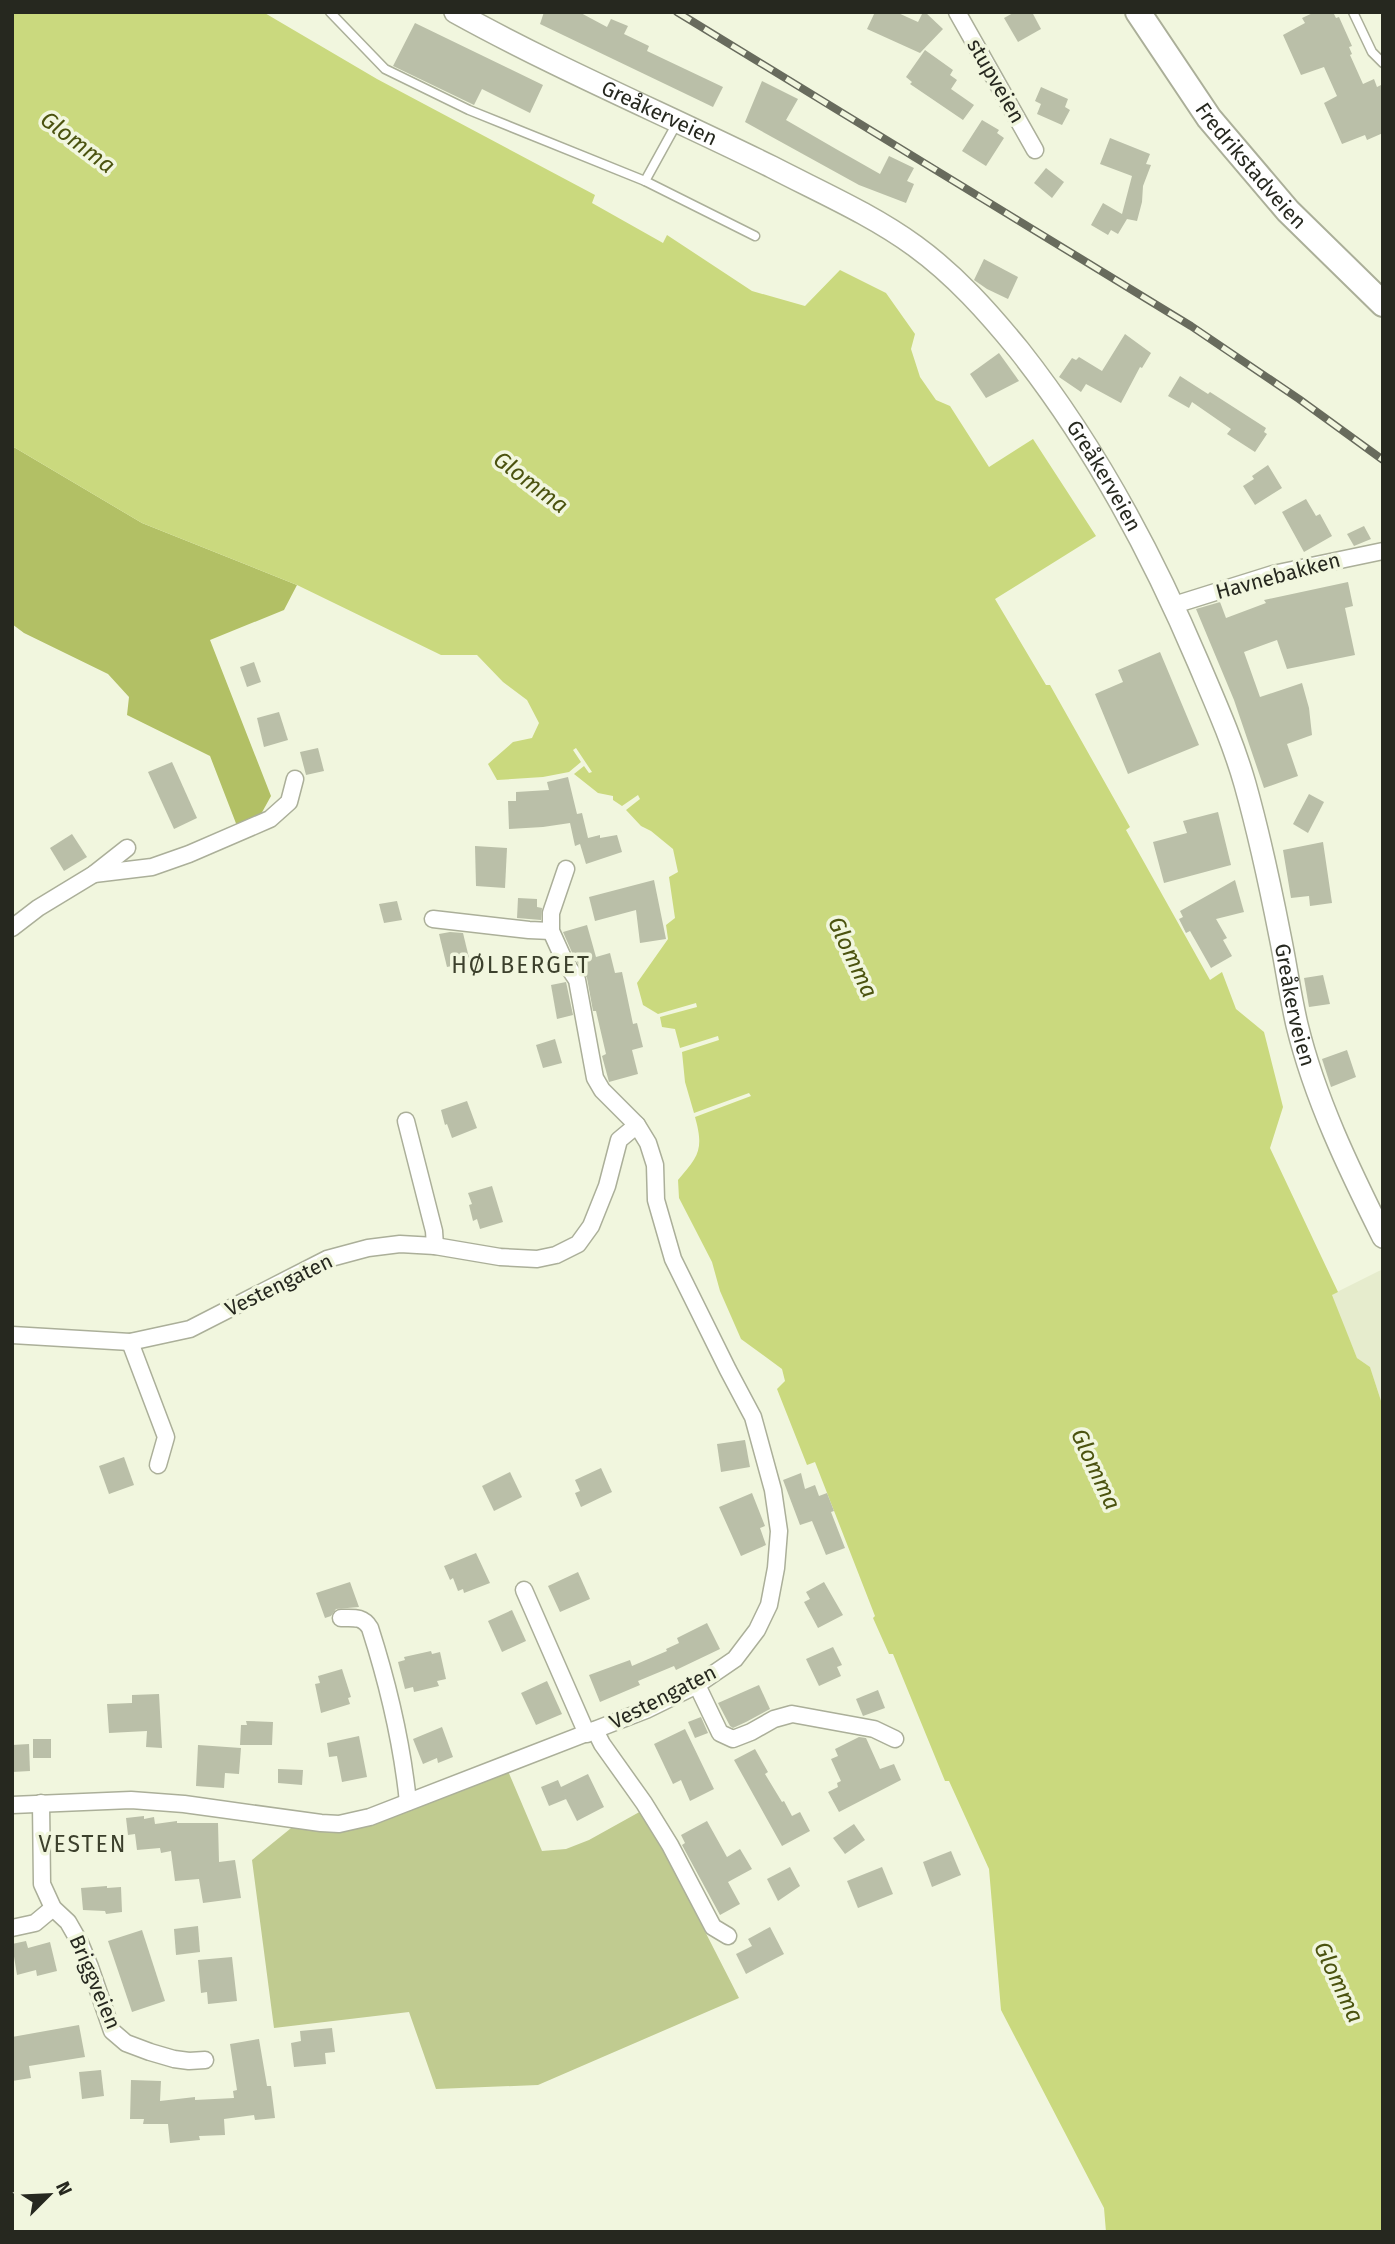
<svg xmlns="http://www.w3.org/2000/svg" width="1395" height="2244" viewBox="0 0 1395 2244" font-family="'Fira Sans',sans-serif">
	<style>
		.built { fill: #e6eccd }
		.green { fill: #c0cb90 }
		.forest { fill: #b2c065 }
		.water { fill: #cad97e }
		.building { fill: #babfa8 }
		.lines { fill: none; stroke-linecap: round; stroke-linejoin: round }
		.lane-casing { stroke: #abaf99; stroke-width: 11 }
		.street-casing { stroke: #abaf99; stroke-width: 19 }
		.secondary-casing { stroke: #abaf99; stroke-width: 24 }
		.primary-casing { stroke: #abaf99; stroke-width: 28 }
		.lane { stroke: #fff; stroke-width: 8 }
		.street { stroke: #fff; stroke-width: 16 }
		.secondary { stroke: #fff; stroke-width: 21 }
		.primary { stroke: #fff; stroke-width: 24 }
		.rail-casing { stroke: #686b5d; stroke-width: 8 }
		.rail { stroke: #f1f6de; stroke-width: 5; stroke-dasharray: 16; stroke-linecap: butt }
		.labels { text-anchor: middle; stroke-width: 7; stroke-linejoin: round; paint-order: stroke }
		.street-label { font-size: 21px; fill: #26281f; stroke: #f1f6de }
		.water-label { font-size: 23px; font-style: italic; fill: #4b530f; stroke: #f1f6de }
		.neighbourhood-label { font-size: 23px; letter-spacing: 2px; fill: #3c402c; stroke: #f1f6de }
	</style>
	<rect width="100%" height="100%" fill="#f1f6de"/>
	<path class="built" d="M1383,1269V1407L1370,1367L1357,1358L1331,1295Z"/>
	<path class="green" d="M508,1771L542,1851L566,1849L589,1840L643,1810L739,1998L538,2085L436,2089L409,2012L274,2028L252,1860L301,1820L321,1823Z"/>
	<path class="forest" d="M12,446L142,523L297,585L284,610L210,640L271,796L260,816L237,826L210,756L127,715L129,697L108,674L24,633L12,624Z"/>
	<path class="water" d="M12,12H263L377,79L595,195L592,203L663,243L667,235L752,291L805,306L840,270L886,293L915,334L911,349L920,377L936,400L950,406L989,467L1033,439L1096,536L995,599L1046,685H1050L1130,827L1126,830L1210,980L1222,972L1236,1009L1264,1032L1283,1107L1270,1148L1338,1292L1332,1295L1357,1358L1370,1367L1383,1407V2232H1106L1104,2208L1001,2010L989,1869L949,1781H945L893,1654H889L873,1618L875,1616L815,1462L807,1465L777,1389L785,1381L782,1369L741,1339L720,1291L712,1262L679,1198L678,1180C699,1156 704,1149 695,1117L751,1096L749,1093L694,1113L685,1082L682,1052L719,1040L718,1036L680,1048L675,1029L662,1027L660,1017L697,1007L696,1003L658,1014L643,1005L637,983L668,939L666,925L675,918L669,877L678,872L673,849L651,831L641,826L626,810L640,799L638,795L622,806L613,800V796L598,793L574,774L584,766L589,773L592,772L576,748L573,750L581,762L569,772L543,777L497,780L488,764L513,742L532,738L539,723L527,700L503,682L477,655H441L297,585L142,523L12,446Z"/>
	<g class="building">
		<path d="M544,12H579L607,27L611,19L628,26L624,34L649,46L647,51L723,87L713,107L540,24Z"/>
		<path d="M875,12H896L918,22L923,12H925L943,29L920,53L867,29Z"/>
		<path d="M1015,12H1032L1041,29L1018,42L1004,18Z"/>
		<path d="M1315,12H1333L1336,18L1339,17L1352,46L1349,47L1352,54L1350,55L1363,84L1374,79L1377,87L1383,84V133L1367,140L1365,135L1342,144L1324,103L1337,96L1324,67L1301,75L1283,35L1305,23L1302,18Z"/>
		<path d="M415,23L543,85L530,113L482,89L474,105L393,66Z"/>
		<path d="M925,50L953,70L950,75L957,80L951,89L974,105L963,120L910,84L912,82L906,77Z"/>
		<path d="M762,81L798,99L786,120L836,149L880,174L889,156L914,168L907,181L914,184L906,203L859,185L745,122Z"/>
		<path d="M1041,87L1068,99L1065,107L1070,110L1062,125L1037,114L1041,104L1035,101Z"/>
		<path d="M982,120L999,130L997,133L1004,138L986,166L962,151Z"/>
		<path d="M1110,138L1150,154L1146,164L1151,165L1143,186L1142,202L1137,221L1127,219L1118,234L1111,230L1108,235L1091,225L1103,203L1122,214L1132,176L1100,164Z"/>
		<path d="M1046,168L1064,182L1052,198L1034,183Z"/>
		<path d="M984,259L1018,277L1008,299L987,289L974,280Z"/>
		<path d="M1125,334L1151,353L1142,368L1140,367L1121,403L1086,384L1081,392L1059,377L1072,358L1076,360L1079,357L1102,371Z"/>
		<path d="M999,353L1019,381L986,398L970,374Z"/>
		<path d="M1180,376L1208,394L1210,392L1266,428L1264,432L1267,434L1255,452L1227,434L1231,429L1192,402L1189,408L1168,396Z"/>
		<path d="M1268,465L1282,488L1255,505L1243,486L1254,479L1252,476Z"/>
		<path d="M1306,499L1316,516L1320,514L1332,536L1304,552L1282,512Z"/>
		<path d="M1364,526L1371,539L1354,546L1347,534Z"/>
		<path d="M1348,582L1353,606L1345,608L1355,655L1287,669L1277,640L1244,652L1260,697L1302,683L1309,708L1312,735L1287,744L1298,776L1264,788L1234,700L1196,609L1220,602L1226,618L1266,603L1264,600Z"/>
		<path d="M1160,652L1199,745L1128,774L1095,694L1123,682L1118,670Z"/>
		<path d="M254,662L261,682L247,687L240,667Z"/>
		<path d="M279,712L288,740L264,747L257,718Z"/>
		<path d="M318,748L324,771L306,775L300,752Z"/>
		<path d="M172,762L197,818L174,829L148,772Z"/>
		<path d="M568,777L577,814L582,813L588,838L600,835V838L617,835L622,852L586,864L580,844L575,846L570,823L543,827L509,829L508,801H516V792L549,790L547,782Z"/>
		<path d="M1309,794L1324,802L1308,833L1293,824Z"/>
		<path d="M1218,812L1231,865L1164,883L1153,842L1187,833L1183,821Z"/>
		<path d="M72,834L87,857L64,871L50,848Z"/>
		<path d="M1323,842L1332,903L1310,906L1309,896L1291,898L1283,850Z"/>
		<path d="M475,846L507,848L505,888L476,886Z"/>
		<path d="M654,880L666,939L640,943L636,910L595,921L589,897Z"/>
		<path d="M1235,880L1244,912L1216,919L1227,938L1223,940L1232,956L1211,968L1190,931L1186,933L1179,919L1183,917L1180,911Z"/>
		<path d="M518,898L537,899V907L542,908L541,920L517,918Z"/>
		<path d="M397,901L402,920L384,923L379,904Z"/>
		<path d="M587,925L596,957L610,953L615,973L622,972L633,1024L637,1023L643,1047L632,1050L638,1074L609,1082L602,1056L606,1054L596,1011H593L587,978L574,957L563,932Z"/>
		<path d="M450,932L463,933L470,962L447,967L439,934Z"/>
		<path d="M1323,975L1330,1004L1309,1007L1304,978Z"/>
		<path d="M566,982L573,1015L557,1019L551,985Z"/>
		<path d="M555,1039L562,1063L543,1068L536,1045Z"/>
		<path d="M1347,1050L1356,1077L1331,1087L1322,1059Z"/>
		<path d="M467,1101L477,1128L452,1138L447,1124L445,1125L441,1110Z"/>
		<path d="M492,1186L503,1222L480,1229L477,1219L473,1221L469,1205L472,1204L468,1193Z"/>
		<path d="M745,1440L750,1467L721,1472L717,1444Z"/>
		<path d="M124,1457L134,1485L109,1494L99,1466Z"/>
		<path d="M601,1468L612,1492L581,1507L575,1493L580,1491L575,1480Z"/>
		<path d="M510,1472L522,1497L494,1511L482,1486Z"/>
		<path d="M801,1473L805,1489L815,1485L819,1496L827,1493L834,1511L831,1512L845,1548L826,1555L812,1521L800,1525L783,1480Z"/>
		<path d="M752,1493L765,1526L760,1528L766,1545L741,1556L719,1507Z"/>
		<path d="M476,1553L490,1583L464,1593L463,1589L458,1591L453,1578L450,1580L444,1566Z"/>
		<path d="M578,1572L590,1599L560,1612L548,1586Z"/>
		<path d="M350,1582L359,1607L336,1609L331,1616L325,1618L316,1593Z"/>
		<path d="M824,1582L843,1615L818,1628L804,1602L810,1599L806,1592Z"/>
		<path d="M512,1610L526,1641L502,1652L488,1621Z"/>
		<path d="M707,1623L720,1649L676,1670L674,1666L638,1681L640,1685L600,1702L589,1675L630,1660L632,1666L667,1651L666,1649L679,1643L677,1638Z"/>
		<path d="M833,1647L842,1665L837,1667L841,1676L819,1686L806,1659Z"/>
		<path d="M431,1651L432,1654L440,1652L446,1679L437,1681L439,1686L414,1692L413,1687L405,1689L398,1662L405,1660L404,1657Z"/>
		<path d="M342,1669L351,1697L348,1698L350,1704L321,1713L315,1684L320,1683L318,1676Z"/>
		<path d="M547,1681L562,1714L536,1725L521,1693Z"/>
		<path d="M759,1685L770,1709L746,1722L733,1728L730,1726L718,1703Z"/>
		<path d="M878,1690L885,1708L863,1716L856,1699Z"/>
		<path d="M159,1694L162,1748L146,1747L147,1731L109,1733L107,1704L132,1703V1695Z"/>
		<path d="M701,1717L708,1733L695,1738L688,1722Z"/>
		<path d="M246,1721L273,1722L272,1745H240L241,1725H247Z"/>
		<path d="M442,1727L453,1757L438,1763L437,1758L423,1764L413,1739Z"/>
		<path d="M685,1729L714,1789L690,1801L681,1780L673,1784L654,1744Z"/>
		<path d="M359,1736L367,1777L342,1782L337,1756L329,1757L327,1743Z"/>
		<path d="M859,1737L866,1738L880,1769L894,1764L901,1780L839,1812L828,1792L838,1787L837,1783L841,1781L831,1759L838,1756L835,1749Z"/>
		<rect x="33" y="1739" width="18" height="19"/>
		<path d="M29,1744L30,1771L12,1772V1745Z"/>
		<path d="M198,1745L241,1748L239,1774L225,1773L224,1788L196,1786Z"/>
		<path d="M755,1749L768,1772L765,1774L782,1802L784,1801L792,1816L800,1812L810,1831L782,1846L734,1760Z"/>
		<path d="M278,1769L303,1770L302,1785L278,1783Z"/>
		<path d="M588,1774L604,1807L577,1821L563,1793L566,1799L549,1806L541,1787L558,1780L561,1787Z"/>
		<path d="M144,1816V1819L154,1817L155,1824L177,1821V1823H218L219,1862L235,1860L241,1898L203,1903L199,1879L175,1881L171,1851L161,1853L160,1848L137,1850L135,1834L128,1835L126,1818Z"/>
		<path d="M707,1821L727,1857L740,1849L752,1869L728,1882L740,1904L720,1915L682,1845L685,1843L681,1835Z"/>
		<path d="M854,1824L865,1840L845,1854L833,1838Z"/>
		<path d="M951,1851L961,1875L932,1887L923,1862Z"/>
		<path d="M790,1867L800,1886L778,1901L767,1879Z"/>
		<path d="M882,1867L893,1894L858,1908L847,1881Z"/>
		<path d="M107,1886V1888L121,1887L122,1912L106,1914L105,1911L83,1910L81,1888Z"/>
		<path d="M198,1926L200,1952L176,1955L174,1929Z"/>
		<path d="M770,1927L784,1954L746,1974L736,1954L752,1946L748,1939Z"/>
		<path d="M142,1930L165,2001L132,2012L108,1941Z"/>
		<path d="M26,1941L28,1948L50,1942L57,1971L37,1976L36,1970L17,1975L12,1944Z"/>
		<path d="M232,1957L237,2001L208,2004L207,1992L201,1993L198,1960Z"/>
		<path d="M79,2025L85,2057L29,2066L31,2078L12,2081V2037Z"/>
		<path d="M332,2028L335,2052L325,2053L326,2064L294,2067L291,2043L301,2041L300,2031Z"/>
		<path d="M259,2039L267,2086H271L275,2118L255,2120L254,2115L224,2119L225,2135L199,2136L200,2140L170,2143L168,2124H143L144,2119H130L131,2080L161,2081L160,2101L195,2097V2100L234,2098L233,2091L237,2090L230,2044Z"/>
		<path d="M101,2070L104,2096L82,2099L79,2072Z"/>
	</g>
	<g class="lines">
		<defs>
			<g id="lane">
				<path d="M330,12L385,69L469,110L645,181L755,236"/>
				<path d="M1353,12L1372,52L1383,63"/>
				<path d="M645,181L677,123"/>
			</g>
			<g id="street">
				<path d="M957,12L1035,150"/>
				<path d="M1174,605L1273,574L1383,551"/>
				<path d="M94,874L152,867L189,854L270,819L289,802L295,779"/>
				<path d="M433,919L529,930L551,931"/>
				<path d="M12,928L38,908L94,874L127,848"/>
				<path d="M406,1121L434,1231L435,1246"/>
				<path d="M12,1335L130,1342L190,1329L327,1259L368,1248L400,1244L435,1246L500,1257L537,1259L556,1255L578,1244L591,1226L607,1186L619,1140L637,1125"/>
				<path d="M130,1342L166,1437L158,1465"/>
				<path d="M524,1590L587,1734"/>
				<path d="M341,1618C353,1618 363,1616 370,1628C388,1684 402,1744 408,1802"/>
				<path d="M697,1685L720,1733L733,1739L751,1732L774,1719L792,1714L874,1729L895,1739"/>
				<path d="M595,1730L602,1744L644,1803L670,1845L713,1927L728,1936"/>
				<path d="M41,1803L42,1884L53,1908L68,1922L80,1943L90,1967L112,2031L126,2043L150,2052L174,2059L189,2061L205,2060"/>
				<path d="M12,1805L131,1800L184,1804L321,1823L339,1824L370,1817L646,1710L697,1685L735,1659L757,1630L769,1605L776,1568L779,1531L773,1490L753,1417L728,1370L673,1259L656,1200L655,1165L648,1143L637,1125L602,1090L595,1078L577,980L565,962L551,931V913L566,869"/>
				<path d="M12,1928L35,1923L53,1908"/>
			</g>
			<g id="secondary">
				<path id="s1" d="M455,12C558,69 667,115 772,167C820,192 871,214 915,246C955,275 988,312 1019,350C1094,445 1151,551 1198,662C1215,702 1233,742 1245,784C1259,834 1270,885 1280,936C1286,965 1290,995 1297,1025C1315,1099 1349,1169 1383,1237"/>
			</g>
			<g id="primary">
				<path id="s2" d="M1138,12L1209,118L1288,211L1383,304"/>
			</g>
		</defs>
		<use href="#lane" class="lane-casing"/>
		<use href="#street" class="street-casing"/>
		<use href="#secondary" class="secondary-casing"/>
		<use href="#primary" class="primary-casing"/>
		<use href="#lane" class="lane"/>
		<use href="#street" class="street"/>
		<use href="#secondary" class="secondary"/>
		<use href="#primary" class="primary"/>
		<defs>
			<path id="rail" d="M677,12L1191,326L1299,399L1383,460"/>
		</defs>
		<use href="#rail" class="rail-casing"/>
		<use href="#rail" class="rail"/>
	</g>
	<g class="labels">
		<g class="street-label">
			<text transform="translate(996 81) rotate(60)" y="7">stupveien</text>
			<text dy="7" stroke="none"><textPath href="#s1" startOffset="228">Greåkerveien</textPath></text>
			<text dy="7" stroke="none"><textPath href="#s2" startOffset="191">Fredrikstadveien</textPath></text>
			<text dy="7" stroke="none"><textPath href="#s1" startOffset="816">Greåkerveien</textPath></text>
			<text transform="translate(1278 576) rotate(-15)" y="7">Havnebakken</text>
			<text dy="7" stroke="none"><textPath href="#s1" startOffset="1382">Greåkerveien</textPath></text>
			<text transform="translate(279 1285) rotate(-26)" y="7">Vestengaten</text>
			<text transform="translate(663 1697) rotate(-27)" y="7">Vestengaten</text>
			<text transform="translate(95 1982) rotate(67)" y="7">Briggveien</text>
		</g>
		<g class="water-label">
			<text transform="translate(78 142) rotate(37)" y="8">Glomma</text>
			<text transform="translate(531 482) rotate(37)" y="8">Glomma</text>
			<text transform="translate(853 957) rotate(65)" y="8">Glomma</text>
			<text transform="translate(1096 1469) rotate(65)" y="8">Glomma</text>
			<text transform="translate(1339 1982) rotate(65)" y="8">Glomma</text>
		</g>
		<g class="neighbourhood-label">
			<text x="521" y="973">HØLBERGET</text>
			<text x="83" y="1852">VESTEN</text>
		</g>
	</g>
	<rect width="1395" height="2244" fill="none" stroke="#26281f" stroke-width="28"/>
	<g transform="translate(49 2195) rotate(66)" stroke="#f1f6de" stroke-width="5" paint-order="stroke">
	<path d="M0-5L12 26L0 18L-12 26Z" fill="#26281f"/>
	<text y="-10" font-size="19" font-weight="bold" text-anchor="middle" fill="#26281f">N</text>
	</g>
</svg>
